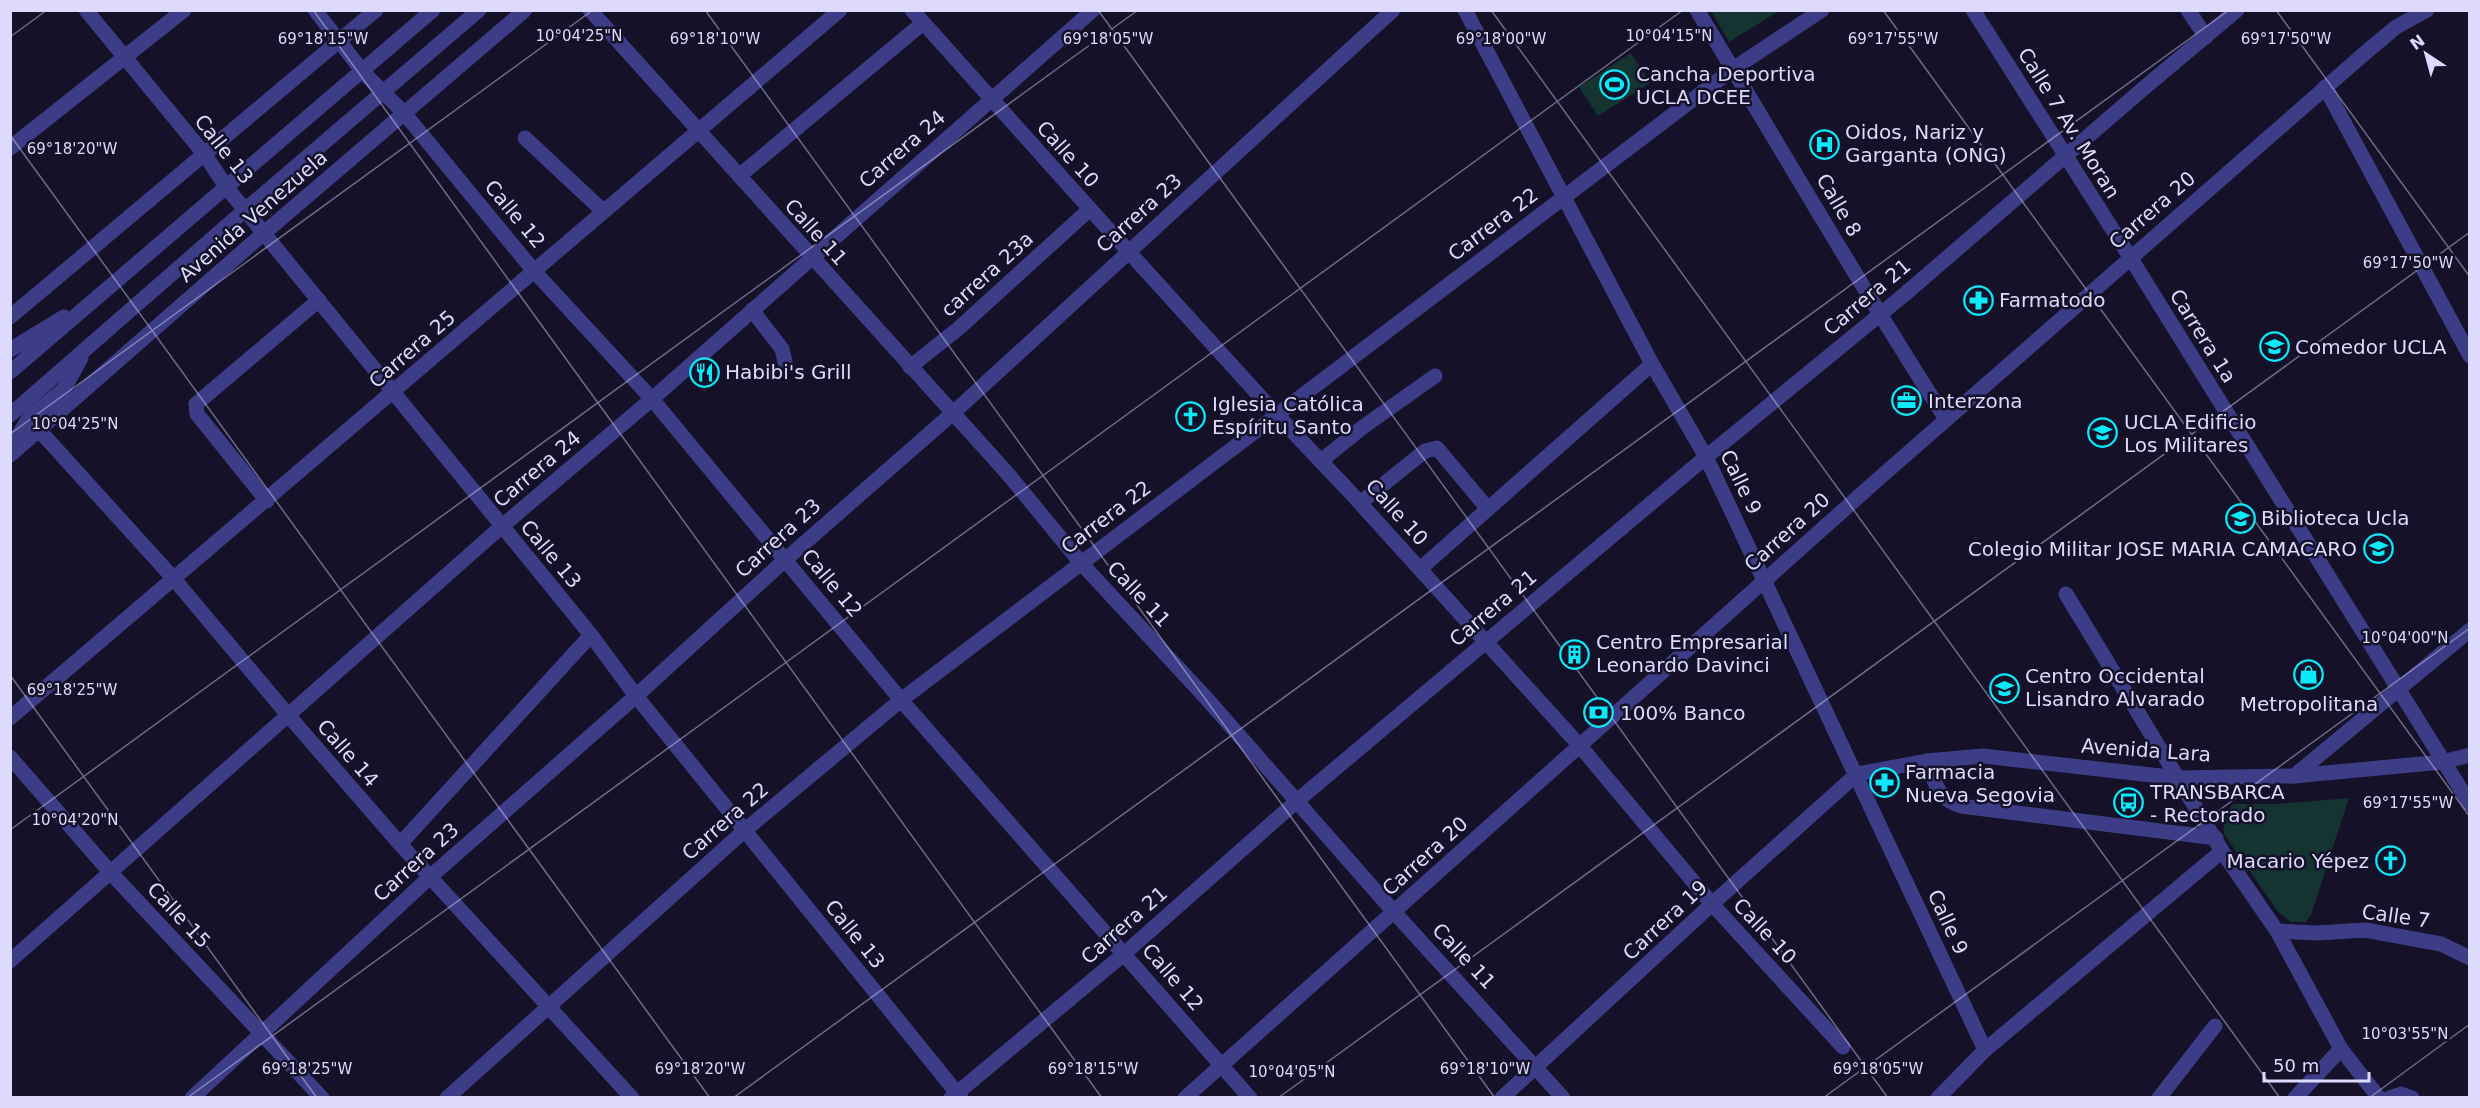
<svg xmlns="http://www.w3.org/2000/svg" width="2480" height="1108" viewBox="0 0 2480 1108" font-family="'DejaVu Sans',sans-serif">
	<style>
		.green { fill: #143331 }
		.lines { fill: none; stroke-linecap: round; stroke-linejoin: round }
		.minor { stroke: #3d3d87; stroke-width: 15 }
		.tertiary { stroke: #3d3d87; stroke-width: 15 }
		.ticks { fill: none; stroke: #dddafe; stroke-width: 1.5; stroke-opacity: 0.45 }
		.labels { text-anchor: middle; stroke-width: 5; stroke-linejoin: round; paint-order: stroke }
		.poi-label { font-size: 20px; fill: #dddafe; stroke: #141129; text-anchor: start }
		.street-label { font-size: 20px; fill: #dddafe; stroke: #141129 }
		.ticks-label { font-size: 15px; text-anchor: middle; fill: #dddafe; stroke: #141129; stroke-width: 5; stroke-linejoin: round; paint-order: stroke }
	</style>
	<rect width="100%" height="100%" fill="#141129"/>
	<g class="green">
		<path d="M1711,11H1779L1729,42Z"/>
		<path d="M1631,53L1650,83L1598,116L1579,87Z"/>
		<path d="M2349,798L2311,915L2306,922H2291L2278,912L2224,834L2223,816L2234,804H2276Z"/>
	</g>
	<g class="lines">
		<g class="minor">
			<path d="M86,10L205,155L227,188L591,635L636,696L961,1098"/>
			<path d="M315,10L363,72L404,113L534,271L652,399L901,700L1250,1098"/>
			<path d="M590,10L1008,474L1081,563L1207,699L1394,912L1563,1098"/>
			<path d="M912,10L1090,209L1276,414L1350,492L1580,746L1712,904L1843,1047"/>
			<path d="M1465,10L1652,364L1706,457L1985,1050"/>
			<path d="M1697,10C1780,146 1859,285 1946,419"/>
			<path d="M1973,10L2130,257L2470,804"/>
			<path d="M2188,10L2206,37"/>
			<path d="M2325,87L2470,356"/>
			<path d="M525,138L603,211"/>
			<path d="M10,148L184,10"/>
			<path d="M739,176L923,23"/>
			<path d="M752,310L782,349L785,362"/>
			<path d="M10,317L376,10"/>
			<path d="M910,367L959,328L1090,209"/>
			<path d="M39,430L174,579L288,715L400,844L632,1098"/>
			<path d="M10,455L264,233L525,10"/>
			<path d="M1321,461L1363,427L1435,376"/>
			<path d="M267,501L197,414L196,404L319,300"/>
			<path d="M1360,503L1425,451L1437,448L1488,509"/>
			<path d="M1420,569L1652,364"/>
			<path d="M2066,594L2222,851L2277,931L2341,1049L2379,1098"/>
			<path d="M10,718L840,10"/>
			<path d="M10,757L110,872L322,1098"/>
			<path d="M1927,761C1936,784 1936,798 1961,806L2216,838"/>
			<path d="M2294,776L2470,630"/>
			<path d="M400,844L591,635"/>
			<path d="M2277,931L2317,933L2365,930L2441,944L2470,958"/>
			<path d="M10,961L501,527L652,399L1093,10"/>
			<path d="M192,1098L430,877L636,696L785,560L953,413L1393,10"/>
			<path d="M447,1098L744,831L901,700L1733,69L1822,10"/>
			<path d="M951,1098L1125,953L1298,800L1706,457L1905,294L2144,88L2237,10"/>
			<path d="M1938,1098L1985,1050L2222,851"/>
			<path d="M2159,1098L2215,1026"/>
			<path d="M2295,1098L2341,1049"/>
			<path d="M2389,1098L2401,1094L2412,1098"/>
		</g>
		<g class="tertiary">
			<path d="M10,350L64,317"/>
			<path d="M10,372L433,10"/>
			<path d="M10,415L245,210L479,10"/>
			<path d="M10,449L29,418L64,389L81,358"/>
			<path d="M1185,1098L1876,481L2365,53L2396,27L2427,10"/>
			<path d="M1502,1098L1712,904L1857,774L1927,761L1983,756L2178,778L2294,776L2442,762L2470,755"/>
		</g>
	</g>
	<path class="ticks" d="M313,10L1102,1098M705,10L1495,1098M1098,10L1888,1098M1491,10L2280,1098M1883,10L2470,817M2276,10L2470,277M10,37L47,10M10,135L710,1098M10,434L593,10M10,675L317,1098M10,830L1138,10M187,1098L1683,10M733,1098L2229,10M1278,1098L2470,232M1823,1098L2470,628M2369,1098L2470,1024"/>
	<defs>
		<symbol id="stadium-ring" viewBox="-11 -11 22 22"><circle r="9.5" fill="#141129" stroke="#0beaf9" stroke-width="1.5"/><path d="M0-5a6.5 5 0 1 0 0 10a6.5 5 0 1 0 0-10ZM-3.5-1.8h7v3.6h-7Z" fill="#0beaf9"/></symbol>
		<symbol id="hospital-ring" viewBox="-11 -11 22 22"><circle r="9.5" fill="#141129" stroke="#0beaf9" stroke-width="1.5"/><path d="M-5-5h3v3.5h4V-5h3V5h-3V1.5h-4V5h-3Z" fill="#0beaf9"/></symbol>
		<symbol id="pharmacy-ring" viewBox="-11 -11 22 22"><circle r="9.5" fill="#141129" stroke="#0beaf9" stroke-width="1.5"/><path d="M-2-6h4v4h4v4h-4v4h-4v-4h-4v-4h4Z" fill="#0beaf9"/></symbol>
		<symbol id="university-ring" viewBox="-11 -11 22 22"><circle r="9.5" fill="#141129" stroke="#0beaf9" stroke-width="1.5"/><path d="M0-5L7-2L0 1L-7-2ZM-4 1L0 2.5L4 1V4Q0 6-4 4Z" fill="#0beaf9"/></symbol>
		<symbol id="restaurant-ring" viewBox="-11 -11 22 22"><circle r="9.5" fill="#141129" stroke="#0beaf9" stroke-width="1.5"/><path d="M-5-6h1v4h1v-4h1v4h1v-4h1v5L-1.5 .5V6h-2V.5L-5-1ZM5-6V6H3V1.5H1.5Q1.5-4 5-6Z" fill="#0beaf9"/></symbol>
		<symbol id="office-ring" viewBox="-11 -11 22 22"><circle r="9.5" fill="#141129" stroke="#0beaf9" stroke-width="1.5"/><path d="M-6-3h4V-5.5h4V-3h4V5H-6ZM-1-4.5V-3h2v-1.5ZM-6 0V1H6V0Z" fill="#0beaf9"/></symbol>
		<symbol id="church-ring" viewBox="-11 -11 22 22"><circle r="9.5" fill="#141129" stroke="#0beaf9" stroke-width="1.5"/><path d="M-1.2-6h2.4v3.5h3.3v2.4h-3.3V6h-2.4V-.1h-3.3v-2.4h3.3Z" fill="#0beaf9"/></symbol>
		<symbol id="school-ring" viewBox="-11 -11 22 22"><circle r="9.5" fill="#141129" stroke="#0beaf9" stroke-width="1.5"/><path d="M0-5L7-2L0 1L-7-2ZM-4 1L0 2.5L4 1V4Q0 6-4 4Z" fill="#0beaf9"/></symbol>
		<symbol id="building-ring" viewBox="-11 -11 22 22"><circle r="9.5" fill="#141129" stroke="#0beaf9" stroke-width="1.5"/><path d="M-4-6H4V6H1V3H-1V6H-4ZM-2.5-4.3h1.7v1.8h-1.7ZM.8-4.3h1.7v1.8H.8ZM-2.5-1h1.7V.8h-1.7ZM.8-1h1.7V.8H.8Z" fill="#0beaf9"/></symbol>
		<symbol id="shop-ring" viewBox="-11 -11 22 22"><circle r="9.5" fill="#141129" stroke="#0beaf9" stroke-width="1.5"/><path d="M-5-2.5h2.3a2.7 3.5 0 0 1 5.4 0H5L5.5 6h-11ZM-1.5-2.5h3a1.5 2.3 0 0 0-3 0Z" fill="#0beaf9"/></symbol>
		<symbol id="bank-ring" viewBox="-11 -11 22 22"><circle r="9.5" fill="#141129" stroke="#0beaf9" stroke-width="1.5"/><path d="M-6-4H6V4H-6ZM0-2.3a2.3 2.3 0 1 0 0 4.6a2.3 2.3 0 1 0 0-4.6Z" fill="#0beaf9"/></symbol>
		<symbol id="bus-ring" viewBox="-11 -11 22 22"><circle r="9.5" fill="#141129" stroke="#0beaf9" stroke-width="1.5"/><path d="M-5-6H5V4H4V6H2V4H-2V6H-4V4H-5ZM-3.5-4V0h7V-4ZM-3.5 1.2v1.5H-2V1.2ZM2 1.2v1.5H3.5V1.2Z" fill="#0beaf9"/></symbol>
	</defs>
	<g fill-rule="evenodd">
		<use href="#stadium-ring" x="1598" y="68" width="33" height="33"/>
		<use href="#hospital-ring" x="1808" y="128" width="33" height="33"/>
		<use href="#pharmacy-ring" x="1962" y="284" width="33" height="33"/>
		<use href="#university-ring" x="2258" y="330" width="33" height="33"/>
		<use href="#restaurant-ring" x="688" y="356" width="33" height="33"/>
		<use href="#office-ring" x="1890" y="384" width="33" height="33"/>
		<use href="#church-ring" x="1174" y="400" width="33" height="33"/>
		<use href="#university-ring" x="2086" y="416" width="33" height="33"/>
		<use href="#university-ring" x="2224" y="502" width="33" height="33"/>
		<use href="#school-ring" x="2362" y="532" width="33" height="33"/>
		<use href="#building-ring" x="1558" y="638" width="33" height="33"/>
		<use href="#shop-ring" x="2292" y="658" width="33" height="33"/>
		<use href="#university-ring" x="1988" y="672" width="33" height="33"/>
		<use href="#bank-ring" x="1582" y="696" width="33" height="33"/>
		<use href="#pharmacy-ring" x="1868" y="766" width="33" height="33"/>
		<use href="#bus-ring" x="2112" y="786" width="33" height="33"/>
		<use href="#church-ring" x="2374" y="844" width="33" height="33"/>
	</g>
	<g class="labels">
		<g class="poi-label">
			<text x="1636" y="81">Cancha Deportiva<tspan x="1636" dy="23">UCLA DCEE</tspan></text>
			<text x="1845" y="139">Oidos, Nariz y<tspan x="1845" dy="23">Garganta (ONG)</tspan></text>
			<text x="1999" y="307">Farmatodo</text>
			<text x="2295" y="354">Comedor UCLA</text>
			<text x="725" y="379">Habibi's Grill</text>
			<text x="1928" y="408">Interzona</text>
			<text x="1212" y="411">Iglesia Católica<tspan x="1212" dy="23">Espíritu Santo</tspan></text>
			<text x="2124" y="429">UCLA Edificio<tspan x="2124" dy="23">Los Militares</tspan></text>
			<text x="2261" y="525">Biblioteca Ucla</text>
			<text x="2357" y="556" text-anchor="end">Colegio Militar JOSE MARIA CAMACARO</text>
			<text x="1596" y="649">Centro Empresarial<tspan x="1596" dy="23">Leonardo Davinci</tspan></text>
			<text x="2025" y="683">Centro Occidental<tspan x="2025" dy="23">Lisandro Alvarado</tspan></text>
			<text x="2309" y="711" text-anchor="middle">Metropolitana</text>
			<text x="1620" y="720">100% Banco</text>
			<text x="1905" y="779">Farmacia<tspan x="1905" dy="23">Nueva Segovia</tspan></text>
			<text x="2150" y="799">TRANSBARCA<tspan x="2150" dy="23">- Rectorado</tspan></text>
			<text x="2369" y="868" text-anchor="end">Macario Yépez</text>
		</g>
		<g class="street-label">
			<text transform="translate(2069 123) rotate(58)" y="7">Calle 7 Av. Moran</text>
			<text transform="translate(224 149) rotate(52)" y="7">Calle 13</text>
			<text transform="translate(902 149) rotate(-41)" y="7">Carrera 24</text>
			<text transform="translate(1068 154) rotate(48)" y="7">Calle 10</text>
			<text transform="translate(1839 205) rotate(60)" y="7">Calle 8</text>
			<text transform="translate(2152 210) rotate(-41)" y="7">Carrera 20</text>
			<text transform="translate(1139 213) rotate(-42)" y="7">Carrera 23</text>
			<text transform="translate(515 214) rotate(50)" y="7">Calle 12</text>
			<text transform="translate(253 216) rotate(-41)" y="7">Avenida Venezuela</text>
			<text transform="translate(1493 224) rotate(-37)" y="7">Carrera 22</text>
			<text transform="translate(816 232) rotate(48)" y="7">Calle 11</text>
			<text transform="translate(987 274) rotate(-42)" y="7">carrera 23a</text>
			<text transform="translate(1867 297) rotate(-40)" y="7">Carrera 21</text>
			<text transform="translate(2203 336) rotate(58)" y="7">Carrera 1a</text>
			<text transform="translate(412 349) rotate(-41)" y="7">Carrera 25</text>
			<text transform="translate(537 469) rotate(-40)" y="7">Carrera 24</text>
			<text transform="translate(1741 482) rotate(64)" y="7">Calle 9</text>
			<text transform="translate(1397 512) rotate(48)" y="7">Calle 10</text>
			<text transform="translate(1106 517) rotate(-37)" y="7">Carrera 22</text>
			<text transform="translate(1787 532) rotate(-42)" y="7">Carrera 20</text>
			<text transform="translate(778 538) rotate(-42)" y="7">Carrera 23</text>
			<text transform="translate(551 554) rotate(50)" y="7">Calle 13</text>
			<text transform="translate(832 583) rotate(50)" y="7">Calle 12</text>
			<text transform="translate(1139 594) rotate(47)" y="7">Calle 11</text>
			<text transform="translate(1493 608) rotate(-40)" y="7">Carrera 21</text>
			<text transform="translate(2146 750) rotate(4)" y="7">Avenida Lara</text>
			<text transform="translate(348 753) rotate(49)" y="7">Calle 14</text>
			<text transform="translate(725 821) rotate(-41)" y="7">Carrera 22</text>
			<text transform="translate(1425 856) rotate(-42)" y="7">Carrera 20</text>
			<text transform="translate(416 862) rotate(-42)" y="7">Carrera 23</text>
			<text transform="translate(179 915) rotate(47)" y="7">Calle 15</text>
			<text transform="translate(2396 916) rotate(8)" y="7">Calle 7</text>
			<text transform="translate(1665 920) rotate(-43)" y="7">Carrera 19</text>
			<text transform="translate(1948 922) rotate(65)" y="7">Calle 9</text>
			<text transform="translate(1124 925) rotate(-41)" y="7">Carrera 21</text>
			<text transform="translate(1765 931) rotate(47)" y="7">Calle 10</text>
			<text transform="translate(855 934) rotate(51)" y="7">Calle 13</text>
			<text transform="translate(1464 956) rotate(47)" y="7">Calle 11</text>
			<text transform="translate(1173 977) rotate(49)" y="7">Calle 12</text>
		</g>
	</g>
	<g class="ticks-label">
		<text x="579" y="41">10°04'25"N</text>
		<text x="1669" y="41">10°04'15"N</text>
		<text x="323" y="44">69°18'15"W</text>
		<text x="715" y="44">69°18'10"W</text>
		<text x="1108" y="44">69°18'05"W</text>
		<text x="1501" y="44">69°18'00"W</text>
		<text x="1893" y="44">69°17'55"W</text>
		<text x="2286" y="44">69°17'50"W</text>
		<text x="72" y="154">69°18'20"W</text>
		<text x="2408" y="268">69°17'50"W</text>
		<text x="75" y="429">10°04'25"N</text>
		<text x="2405" y="643">10°04'00"N</text>
		<text x="72" y="695">69°18'25"W</text>
		<text x="2408" y="808">69°17'55"W</text>
		<text x="75" y="825">10°04'20"N</text>
		<text x="2405" y="1039">10°03'55"N</text>
		<text x="307" y="1074">69°18'25"W</text>
		<text x="700" y="1074">69°18'20"W</text>
		<text x="1093" y="1074">69°18'15"W</text>
		<text x="1485" y="1074">69°18'10"W</text>
		<text x="1878" y="1074">69°18'05"W</text>
		<text x="1292" y="1077">10°04'05"N</text>
	</g>
	<rect width="2480" height="1108" fill="none" stroke="#dddafe" stroke-width="24"/>
	<g transform="translate(2426 54) rotate(324)" stroke="#141129" stroke-width="4.5" paint-order="stroke">
	<path d="M0-4.5L10 22L0 15L-10 22Z" fill="#dddafe"/>
	<text y="-9" font-size="16" font-weight="bold" text-anchor="middle" fill="#dddafe">N</text>
	</g>
	<path d="M2264 1072v9h105v-9" fill="none" stroke="#dddafe" stroke-width="3"/>
	<text x="2273" y="1072" font-size="18" fill="#dddafe" stroke="#141129" stroke-width="4.5" paint-order="stroke">50 m</text>
</svg>
